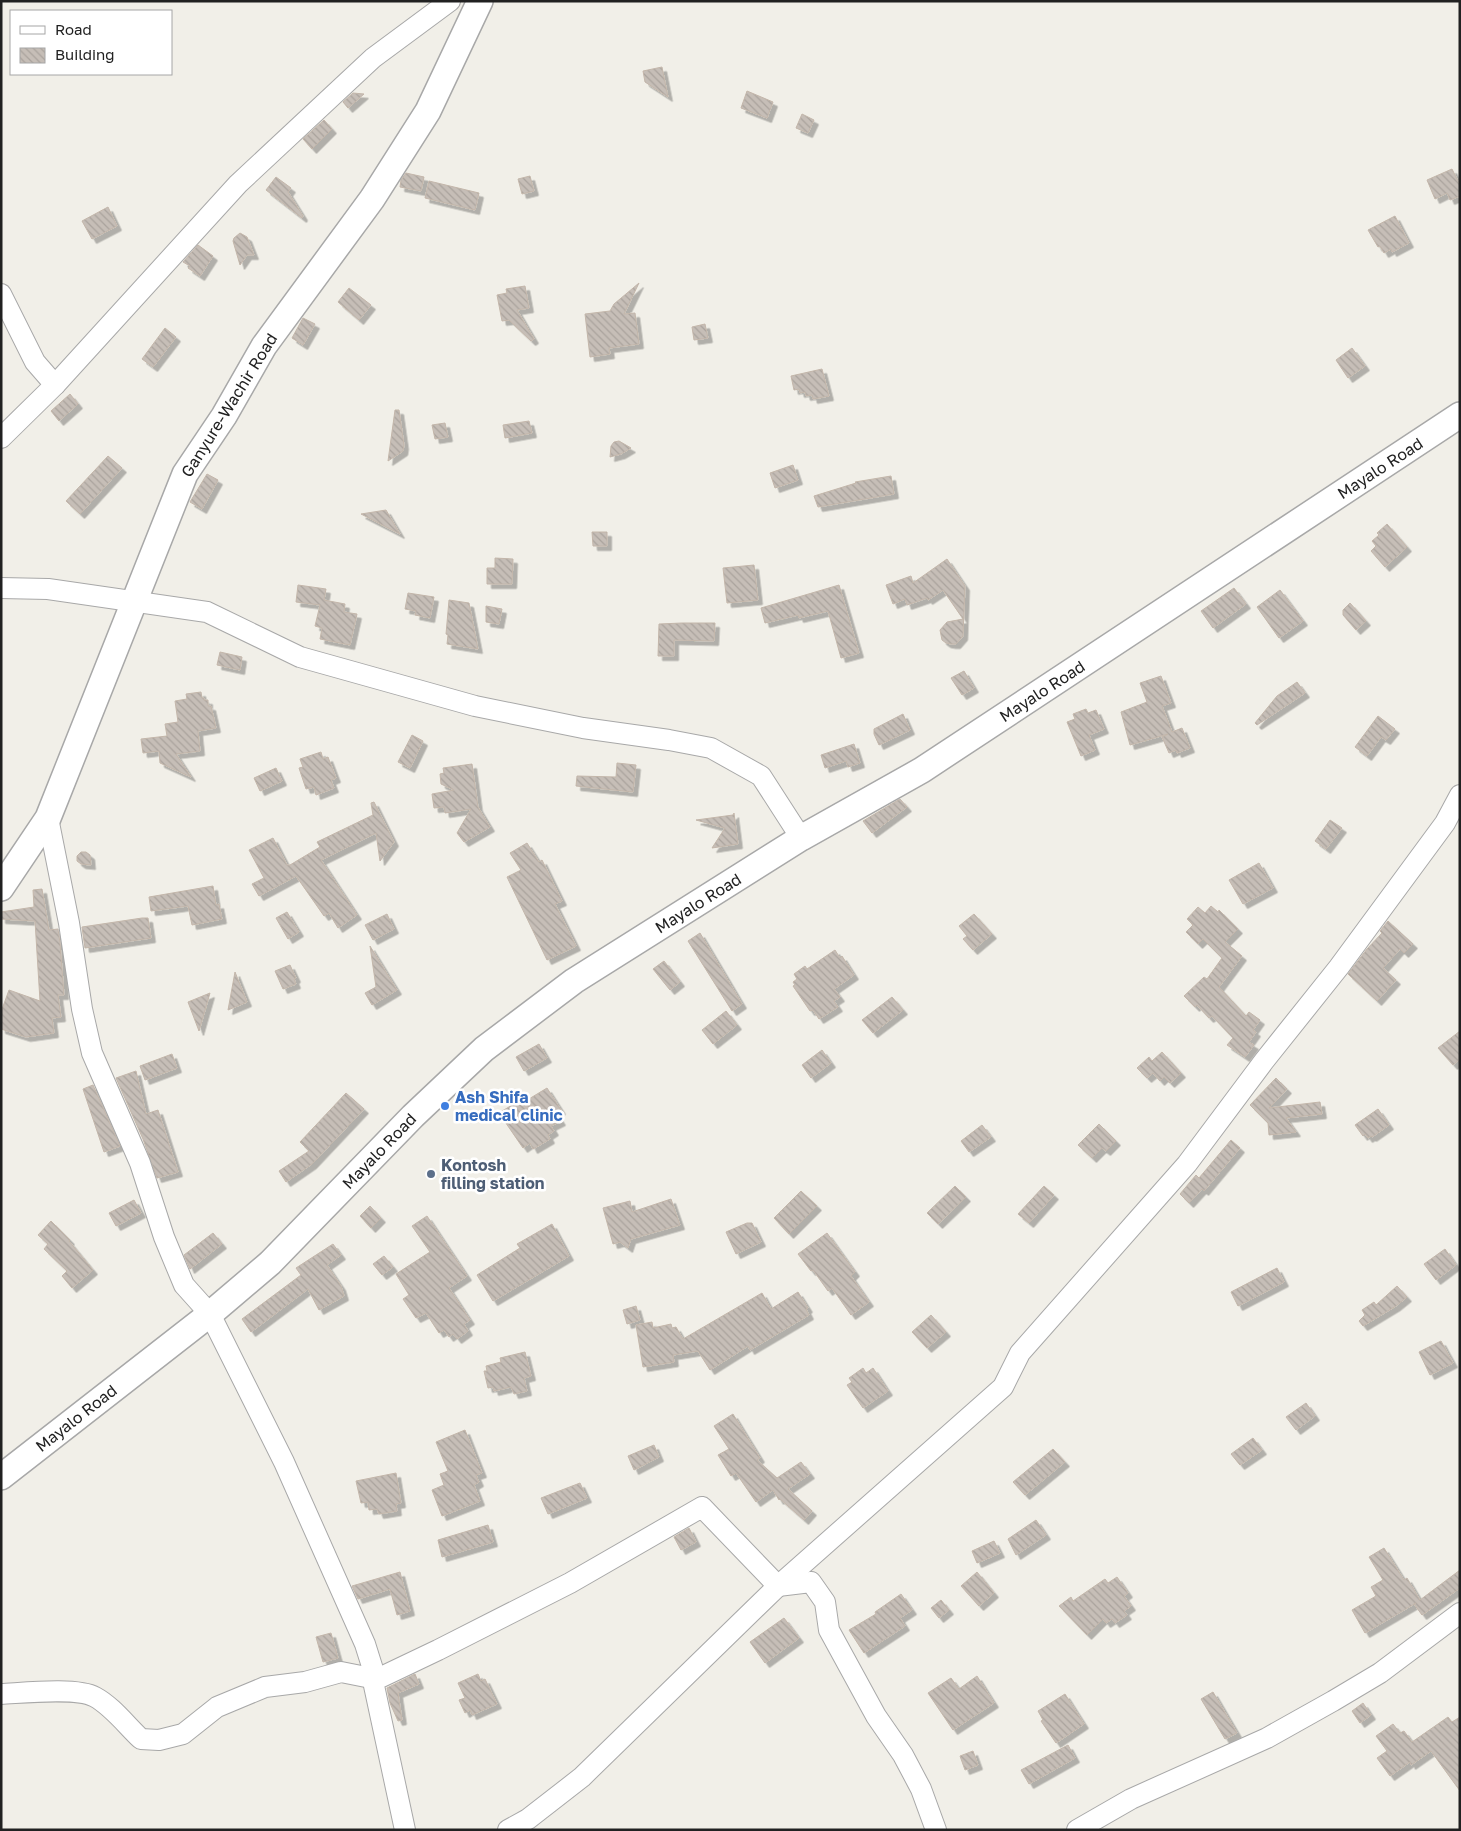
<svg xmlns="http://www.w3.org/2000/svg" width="1461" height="1831" viewBox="0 0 1461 1831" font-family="'Golos Text',sans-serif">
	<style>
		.building { fill: url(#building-back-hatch); stroke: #c3b6aa; filter: url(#shadow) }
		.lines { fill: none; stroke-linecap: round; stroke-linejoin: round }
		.minor-casing { stroke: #a8a8a8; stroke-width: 22 }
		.tertiary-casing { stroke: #a8a8a8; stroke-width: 28 }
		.minor { stroke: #fff; stroke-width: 20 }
		.tertiary { stroke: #fff; stroke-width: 25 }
		.shop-dot { fill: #3f7fe0; stroke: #fff; stroke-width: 2 }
		.service-dot { fill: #5c6f8a; stroke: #fff; stroke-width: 2 }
		.labels { text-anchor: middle; stroke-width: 5; stroke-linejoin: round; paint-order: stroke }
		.street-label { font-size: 16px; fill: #212121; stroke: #fff }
		.shop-label { font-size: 16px; font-weight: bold; fill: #366cbe; stroke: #fff; text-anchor: start }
		.service-label { font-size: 16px; font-weight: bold; fill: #4e5e75; stroke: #fff; text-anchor: start }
	</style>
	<defs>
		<pattern id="building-back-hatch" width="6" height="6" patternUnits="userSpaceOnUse" patternTransform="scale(1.25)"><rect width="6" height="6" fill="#c6beb7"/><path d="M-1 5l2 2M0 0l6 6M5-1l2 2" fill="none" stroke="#aaa39d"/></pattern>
		<filter id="shadow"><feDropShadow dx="4.5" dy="4.5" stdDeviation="0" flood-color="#0004"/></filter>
	</defs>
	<rect width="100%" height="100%" fill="#f1efe8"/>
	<g class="building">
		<path d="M662,67L668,97L645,82L643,71Z"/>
		<path d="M747,91L773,102L767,118L741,108Z"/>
		<path d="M353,93L364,94L348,108L343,102Z"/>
		<path d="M802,114L814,120L808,133L796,128Z"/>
		<path d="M324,120L332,129L312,149L303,139Z"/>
		<path d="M1452,169L1460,185V196L1450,200L1447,193L1435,199L1427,180Z"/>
		<path d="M406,173L424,177L421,191L400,187L401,180Z"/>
		<path d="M530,176L534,191L522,194L518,179Z"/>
		<path d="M276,177L291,188L288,192L303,216L302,218L266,190Z"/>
		<path d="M429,181L479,193L475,210L425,198Z"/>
		<path d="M108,207L117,226L92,239L82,221Z"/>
		<path d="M1395,216L1409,243L1392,252L1391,249L1384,253L1380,246L1378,247L1368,230Z"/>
		<path d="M240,233L247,237L254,255H247L240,265L233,241L234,238Z"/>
		<path d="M198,245L213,256L200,276L188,268L190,266L183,262Z"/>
		<path d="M639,283L624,314L635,313L639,344L609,348L610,354L590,357L585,314L610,311L614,304Z"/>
		<path d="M525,286L529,308L517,310L534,339L531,341L509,320L502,321L497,295L507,293L506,289Z"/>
		<path d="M349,288L371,305L359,320L338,302Z"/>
		<path d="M303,318L315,324L303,345L292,338Z"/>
		<path d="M705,324L708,338L694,340L692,327Z"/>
		<path d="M165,328L176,337L153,367L142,359Z"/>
		<path d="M1352,348L1365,366L1348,378L1336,360Z"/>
		<path d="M822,369L829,396L813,399L812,395L806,396L805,392L800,393L799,389L794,390L791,376Z"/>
		<path d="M70,394L78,404L59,421L51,411Z"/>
		<path d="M395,410H399L404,445L403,451L388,461Z"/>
		<path d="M529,421L532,433L505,438L503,425Z"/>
		<path d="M445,423L448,437L435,439L432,425Z"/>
		<path d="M619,441L631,448L621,454L610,457L611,446L614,442Z"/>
		<path d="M108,456L122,468L80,514L66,501Z"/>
		<path d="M793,465L798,480L775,488L770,473Z"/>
		<path d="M207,474L218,480L202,509L190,502Z"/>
		<path d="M891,476L894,494L818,507L814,496L856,483L855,482Z"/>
		<path d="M386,510L400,534L361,514Z"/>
		<path d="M1387,524L1407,547L1385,567L1371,551L1376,546L1372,541L1379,535L1377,533Z"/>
		<path d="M592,532H607V546H593Z"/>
		<path d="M495,558L513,559L512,584H487V568H495Z"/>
		<path d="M947,559L965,586L963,636L956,644H951L946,643L942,640L940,630L947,622L963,619L943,590L928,600L927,598L907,605L905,599L893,604L886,585L911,576L913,583Z"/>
		<path d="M754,565L758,600L727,603L723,568Z"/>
		<path d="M298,585L326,589L324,600L345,604L344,612L357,614L350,645L320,639L322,628L315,626L320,605L296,602Z"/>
		<path d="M839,585L859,653L841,658L828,611L799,618L798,615L765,623L761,608Z"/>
		<path d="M1234,588L1246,604L1213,628L1201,611Z"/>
		<path d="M1280,590L1303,621L1279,638L1257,607Z"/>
		<path d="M408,593L434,597L430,618L415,615L416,611L405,609Z"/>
		<path d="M449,600L469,603L478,649L447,644L448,635L446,634Z"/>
		<path d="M1350,603L1366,621L1356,630L1343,615V610Z"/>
		<path d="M486,606L502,609L499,624L486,622Z"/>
		<path d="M682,623H715L714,641L674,640V656H658L659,624Z"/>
		<path d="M220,652L242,657L240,670L217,665Z"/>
		<path d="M964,671L974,688L962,695L951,678Z"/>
		<path d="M1161,676L1171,703L1162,706L1172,732L1182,728L1190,748L1177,753L1176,750L1169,753L1162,737L1168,734L1130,745L1121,712L1147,702L1140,683Z"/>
		<path d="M1297,682L1305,693L1257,725L1255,723L1277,696Z"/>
		<path d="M201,692L202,698H204V700H208V706H211L216,728L198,731L200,751L176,754L191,777L160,763L159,751L143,753L141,739L167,736L165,724L178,722L175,701L187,699L186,694Z"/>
		<path d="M1086,709L1088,713L1096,710L1104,729L1089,735L1095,750L1081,756L1067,722L1075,719L1073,714Z"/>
		<path d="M903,714L910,730L879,745L874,734V729Z"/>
		<path d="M1378,716L1395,729L1386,740L1381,737L1367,756L1355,747Z"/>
		<path d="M412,735L423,741L410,768L398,762Z"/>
		<path d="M854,744L860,763L848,767L846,761L825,768L821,755Z"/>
		<path d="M321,752L323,759L328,757L336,778L331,780L334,788L316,795L314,787L306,789L299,768L303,767L300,759Z"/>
		<path d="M617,763L636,765L633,792L576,786L577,776L616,777Z"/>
		<path d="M472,764L478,807L490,827L464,842L457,833L471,809L445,813L444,807L434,808L432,794L454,790L441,784L440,774L444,773L443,768Z"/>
		<path d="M276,768L282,781L260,791L254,778Z"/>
		<path d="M900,799L907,807L872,833L863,821Z"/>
		<path d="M374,802L394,842L380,861L376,833L321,860L357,915L338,928L329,913L324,916L296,876L259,896L252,884L264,878L249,850L273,838L287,865H290L320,847L317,842L373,815L371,803Z"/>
		<path d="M734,813L738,844L712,848L725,828L696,820L733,815Z"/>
		<path d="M1330,820L1342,828L1326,849L1315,841Z"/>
		<path d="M527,843L539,862L542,860L562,901L555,904L576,946L547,960L507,877L521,870L510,853Z"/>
		<path d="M81,852H86L90,855L91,865L81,864L77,861V856Z"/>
		<path d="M1259,863L1273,888L1243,904L1229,880Z"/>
		<path d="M213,886L216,905L219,904L222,919L192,925L188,906L151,911L149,897Z"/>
		<path d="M42,889L49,930L58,929L60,943L64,995H58L61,1017L52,1018L54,1033L26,1037L1,1029V1012L9,990L40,1001L35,921L1,919V912L34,907L33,890Z"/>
		<path d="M1211,906L1218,912L1219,910L1238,929L1225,942L1242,956L1219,987L1246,1016L1249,1012L1260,1020L1253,1030L1256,1032L1249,1042L1254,1045L1245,1057L1227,1045L1233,1038L1212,1016L1209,1018L1197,1005L1195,1007L1184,996L1204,977L1207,979L1222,958L1203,939L1198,944L1186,932L1193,925L1187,919L1198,907L1205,913Z"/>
		<path d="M287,912L299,932L288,939L276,918Z"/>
		<path d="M387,914L394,929L373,940L365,925Z"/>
		<path d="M974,914L992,934L973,950L963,939L967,936L959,926Z"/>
		<path d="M142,918H148L151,938L85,948L82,927Z"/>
		<path d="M1388,921L1413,944L1404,953L1400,949L1383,968L1396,980L1377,1001L1348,974L1367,949L1382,933L1380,931Z"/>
		<path d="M700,933L742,1004L732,1011L688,941Z"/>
		<path d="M370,946L397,990L372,1005L365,993L376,987Z"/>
		<path d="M835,950L840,958L842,956L854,975L834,989L840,997L834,1001L838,1007L819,1019L813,1010L810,1011L793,986L795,985L793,982L797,979L794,974L805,966L807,969Z"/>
		<path d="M664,961L680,982L670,990L653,969Z"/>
		<path d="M290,965L296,978L294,979L296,984L283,989L275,971Z"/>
		<path d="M235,972L247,1002L228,1010Z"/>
		<path d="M210,993L199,1031L188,1002Z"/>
		<path d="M892,997L903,1010L873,1033L862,1020Z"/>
		<path d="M726,1011L737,1025L713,1044L702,1030Z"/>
		<path d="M1460,1031V1059L1453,1065L1438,1048Z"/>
		<path d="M539,1044L547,1058L524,1071L516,1057Z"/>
		<path d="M822,1050L831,1063L811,1078L802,1065Z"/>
		<path d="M1162,1052L1181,1073L1170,1083L1164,1077L1160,1081L1153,1073L1147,1078L1137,1068L1149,1057L1152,1061Z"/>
		<path d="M172,1054L177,1068L145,1080L140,1066Z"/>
		<path d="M136,1071L146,1114L158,1110L178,1172L157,1178L143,1139L116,1078Z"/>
		<path d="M1276,1078L1287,1089L1269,1108L1320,1102L1322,1114L1286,1118L1296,1132L1269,1135L1268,1123L1250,1105Z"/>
		<path d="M93,1085L120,1146L104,1152L83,1089Z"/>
		<path d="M547,1088L561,1110L556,1113L561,1121L551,1126L554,1131L548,1135L550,1139L533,1149L530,1143L523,1148L499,1113L517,1102L519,1105Z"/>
		<path d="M346,1093L364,1109L312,1164L286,1182L279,1171L309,1151L300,1142Z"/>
		<path d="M1378,1109L1389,1125L1372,1137L1371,1136L1368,1138L1365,1134L1363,1136L1355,1125Z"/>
		<path d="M1099,1124L1116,1141L1106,1151L1102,1148L1092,1158L1078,1145Z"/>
		<path d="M982,1125L991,1137L969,1152L961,1141Z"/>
		<path d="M1231,1140L1240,1148L1204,1191L1202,1189L1189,1203L1180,1194L1196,1175L1199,1178Z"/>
		<path d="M955,1186L966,1197L938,1224L927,1213Z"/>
		<path d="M1044,1186L1054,1195L1029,1223L1018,1214Z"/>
		<path d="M801,1191L817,1206L789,1234L774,1218Z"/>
		<path d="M671,1199L680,1225L631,1239L628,1248L620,1242L613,1244L603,1208L630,1201L632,1212Z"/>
		<path d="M134,1200L141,1213L116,1226L109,1213Z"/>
		<path d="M370,1206L381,1218L371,1228L360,1216Z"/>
		<path d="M427,1216L467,1276L449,1288L470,1320L464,1324L468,1331L457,1339L453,1334L449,1337L444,1330L439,1333L426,1313L416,1318L403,1299L409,1295L396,1274L430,1252L412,1226Z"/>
		<path d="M51,1221L70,1240L69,1241L93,1270L72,1288L62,1276L67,1271L44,1249L48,1244L38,1235Z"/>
		<path d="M747,1223H752L761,1242L736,1254L726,1232Z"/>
		<path d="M552,1224L569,1256L493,1301L477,1275L520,1248L517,1244Z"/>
		<path d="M213,1233L222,1244L190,1269L184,1255Z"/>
		<path d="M827,1233L855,1272L851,1276L869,1302L851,1315L832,1288L828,1291L813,1270L811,1271L798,1254Z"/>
		<path d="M333,1244L341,1255L327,1265L341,1286L344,1296L319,1310L308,1289L251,1332L242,1319L301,1275L296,1268Z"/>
		<path d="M1445,1249L1456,1265L1436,1280L1424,1264Z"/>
		<path d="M384,1256L393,1267L382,1275L373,1264Z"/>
		<path d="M1277,1268L1284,1282L1238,1306L1231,1292Z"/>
		<path d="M1397,1286L1407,1297L1396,1306L1363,1326L1359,1321L1365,1315L1362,1310L1374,1302L1376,1305Z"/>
		<path d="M798,1292L808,1308L806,1309L809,1315L750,1350L748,1346L710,1370L698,1351L673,1355L674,1362L643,1367L636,1325L652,1322L653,1328L671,1324L672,1328L676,1327L683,1339L762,1293L771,1309Z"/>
		<path d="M636,1306L640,1320L627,1324L623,1310Z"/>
		<path d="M931,1315L946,1332L927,1348L912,1332Z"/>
		<path d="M1441,1341L1453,1363L1430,1375L1419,1352Z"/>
		<path d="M525,1352L531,1376L524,1378L527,1391L514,1394L511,1387L494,1391L493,1387L488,1388L484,1371H487L486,1366L501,1362L500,1358Z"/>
		<path d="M863,1368L866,1373L873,1368L888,1391L863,1408L847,1385L852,1382L849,1378Z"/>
		<path d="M1306,1403L1315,1416L1296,1430L1286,1417Z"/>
		<path d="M733,1414L760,1458L757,1460L777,1478L801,1462L810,1474L788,1489L812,1511L804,1520L780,1499L779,1500L773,1490L756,1502L736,1473L731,1476L718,1455L729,1449L714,1426Z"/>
		<path d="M465,1430L482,1473L476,1475L479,1482L474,1485L480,1501L442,1516L432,1490L444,1485L440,1474L448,1471L436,1442Z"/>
		<path d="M1253,1438L1262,1450L1240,1465L1231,1454Z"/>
		<path d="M654,1445L659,1457L634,1470L628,1456Z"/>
		<path d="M1053,1449L1065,1462L1025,1495L1013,1482Z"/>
		<path d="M396,1473L401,1503L396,1504L397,1511L379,1514L377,1509L369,1510L368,1502L361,1503L356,1481Z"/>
		<path d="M580,1483L587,1498L548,1514L541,1498Z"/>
		<path d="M1036,1520L1046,1535L1016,1555L1008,1539Z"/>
		<path d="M488,1525L493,1542L442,1557L438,1540Z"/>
		<path d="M689,1528L696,1542L681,1550L674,1537Z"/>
		<path d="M994,1541L1000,1553L977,1563L972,1551Z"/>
		<path d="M1384,1548L1404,1580L1407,1578L1420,1600L1460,1570V1588L1422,1615L1414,1604L1416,1603L1365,1633L1352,1610L1376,1596L1371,1587L1383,1580L1369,1557Z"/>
		<path d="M400,1572L410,1611L397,1615L390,1589L358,1599L352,1586Z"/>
		<path d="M977,1572L994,1593L979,1606L961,1586Z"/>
		<path d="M1117,1577L1128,1593L1124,1596L1131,1606L1124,1611L1127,1615L1115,1623L1112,1619L1106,1623L1103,1619L1087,1635L1059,1606L1071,1597L1073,1601L1105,1579L1108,1583Z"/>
		<path d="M901,1594L912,1610L900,1618L905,1626L864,1653L849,1630L876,1614L875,1612Z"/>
		<path d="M941,1600L949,1610L939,1618L931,1608Z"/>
		<path d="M784,1618L799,1638L765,1663L750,1642Z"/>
		<path d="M331,1633L338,1658L323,1662L316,1637Z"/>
		<path d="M415,1674L419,1684L398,1693L402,1720L398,1721L390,1703L387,1688Z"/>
		<path d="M478,1674L481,1681L485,1679L497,1704L472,1715L470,1710L465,1713L459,1700L465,1698L458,1683Z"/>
		<path d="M977,1676L994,1703L953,1730L928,1693L951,1678L959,1689Z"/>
		<path d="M1213,1692L1237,1733L1225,1739L1201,1699Z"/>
		<path d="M1065,1694L1084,1724L1056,1743L1041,1721L1043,1720L1038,1711Z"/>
		<path d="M1363,1703L1371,1715L1360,1723L1352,1711Z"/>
		<path d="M1448,1717L1452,1722L1460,1717V1791L1431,1751L1411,1765L1410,1762L1390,1776L1377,1758L1387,1751L1376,1736L1393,1724L1400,1733L1404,1731L1412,1742Z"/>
		<path d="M1068,1745L1075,1758L1029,1784L1021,1770Z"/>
		<path d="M973,1751L978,1765L965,1770L960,1756Z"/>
	</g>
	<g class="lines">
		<defs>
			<g id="minor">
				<path d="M1,294L35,362L55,385"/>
				<path d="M1,438L55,385L238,184L373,58L450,1"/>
				<path d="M1,588L48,589L207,612L300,657L475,706L583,728L669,740L711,748L761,776L801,838"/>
				<path d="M1,1694C23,1693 77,1687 95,1697C112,1706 127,1726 141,1739L159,1740L183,1734L217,1707L265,1687L305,1682L341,1672L376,1679L365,1644L284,1462L210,1314L184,1285L164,1237L140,1163L92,1053L82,1009L69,923L48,818"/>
				<path d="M405,1830L373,1681L438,1650L570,1583L702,1507L778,1586L811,1582L825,1602L829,1630L876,1716L903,1755L921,1789L936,1830"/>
				<path d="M508,1830L528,1819L582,1777L778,1586L1003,1387L1020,1353L1187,1164L1264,1061L1339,967L1445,823L1460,795"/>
				<path d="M1077,1830L1131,1799L1267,1738L1333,1701L1380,1673L1460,1613"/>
			</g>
			<g id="tertiary">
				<path d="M1,888L48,818L185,474L224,416L264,346L372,199L428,111L480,1"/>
				<path d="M1,1477L210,1314L270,1263L413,1116L484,1049L574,981L801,838L922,770L1460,415"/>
			</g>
		</defs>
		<use href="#minor" class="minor-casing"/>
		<use href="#tertiary" class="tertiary-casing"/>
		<use href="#minor" class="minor"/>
		<use href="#tertiary" class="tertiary"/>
	</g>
	<circle class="shop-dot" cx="445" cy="1106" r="5"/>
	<circle class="service-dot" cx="431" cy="1174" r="5"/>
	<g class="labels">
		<g class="street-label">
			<text transform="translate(229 405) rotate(-58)" y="6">Ganyure-Wachir Road</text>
			<text transform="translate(1380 468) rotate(-33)" y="6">Mayalo Road</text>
			<text transform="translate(1042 691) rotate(-33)" y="6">Mayalo Road</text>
			<text transform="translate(698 903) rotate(-32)" y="6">Mayalo Road</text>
			<text transform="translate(379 1151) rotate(-46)" y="6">Mayalo Road</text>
			<text transform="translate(76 1418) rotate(-38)" y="6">Mayalo Road</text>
		</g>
		<g class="shop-label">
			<text x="455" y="1103">Ash Shifa<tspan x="455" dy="18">medical clinic</tspan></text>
		</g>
		<g class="service-label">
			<text x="441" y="1171">Kontosh<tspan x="441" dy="18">filling station</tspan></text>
		</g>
	</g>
	<rect width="1461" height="1831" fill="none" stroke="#212121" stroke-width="5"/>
	<rect x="10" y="10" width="162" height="65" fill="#ffffff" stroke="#a6a6a6"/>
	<rect x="20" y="26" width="25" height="8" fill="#ffffff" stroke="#a6a6a6"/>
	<text x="55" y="35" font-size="15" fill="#212121">Road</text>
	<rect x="20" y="48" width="25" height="15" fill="url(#building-back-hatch)" stroke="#a6a6a6"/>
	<text x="55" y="60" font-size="15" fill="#212121">Building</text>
</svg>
